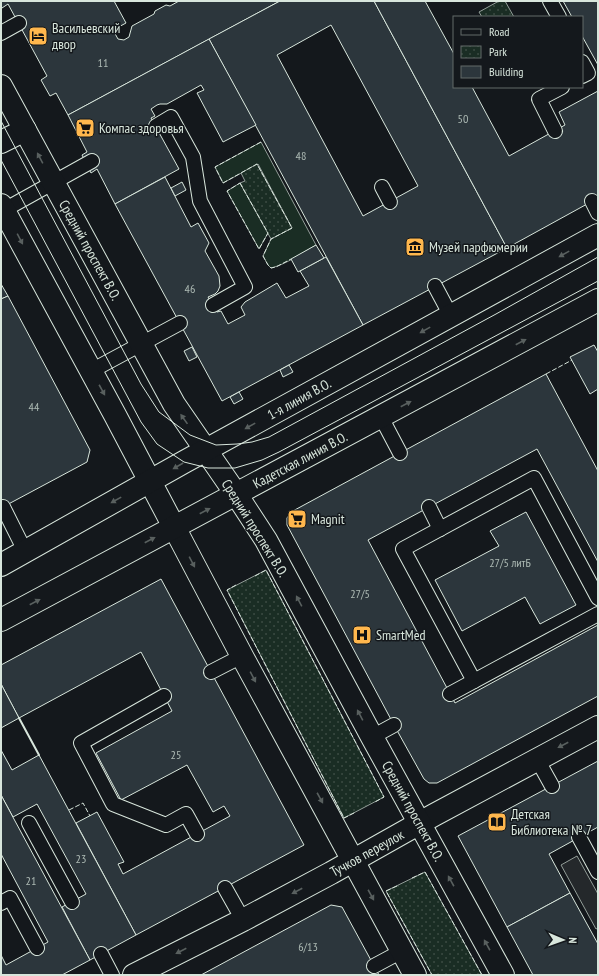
<svg xmlns="http://www.w3.org/2000/svg" width="599" height="976" viewBox="0 0 599 976" font-family="'PT Sans Narrow',sans-serif">
	<style>
		.grass { fill: #1a2d24; stroke: #939e99 }
		.park { fill: url(#park-dots); stroke: #939e99 }
		.parking { fill: #24282b; stroke: #939e99 }
		.building { fill: #2c363c; stroke: #d8e6dc; fill-rule: evenodd }
		.lines { fill: none; stroke-linecap: round; stroke-linejoin: round }
		.service-casing { stroke: #d8e6dc; stroke-width: 16 }
		.minor-casing { stroke: #d8e6dc; stroke-width: 24 }
		.tertiary-casing { stroke: #d8e6dc; stroke-width: 24 }
		.secondary-casing { stroke: #d8e6dc; stroke-width: 24 }
		.primary-casing { stroke: #d8e6dc; stroke-width: 24 }
		.service { stroke: #14181c; stroke-width: 14 }
		.minor { stroke: #14181c; stroke-width: 22 }
		.tertiary { stroke: #14181c; stroke-width: 22 }
		.secondary { stroke: #14181c; stroke-width: 22 }
		.primary { stroke: #14181c; stroke-width: 22 }
		.tram { stroke: #d8e6dc; stroke-width: 1 }
		.fence { stroke: #d8e6dc; stroke-width: 1; stroke-dasharray: 5 2; stroke-linecap: butt }
		.wall { stroke: #d8e6dc; stroke-width: 2 }
		.oneway { fill: #59605f }
		.labels { text-anchor: middle; stroke-width: 3; stroke-linejoin: round; paint-order: stroke }
		.number-label { font-size: 12px; fill: #adbab4 }
		.poi-label { font-size: 14px; fill: #d8e6dc; stroke: #14181c; text-anchor: start }
		.street-label { font-size: 14px; fill: #d8e6dc; stroke: #14181c }
	</style>
	<defs>
		<pattern id="park-dots" width="8" height="8" patternUnits="userSpaceOnUse"><rect width="8" height="8" fill="#1a2d24"/><path d="M2 2h.1M6 6h.1" fill="none" stroke="#3b4b43" stroke-width="1.8" stroke-linecap="round"/></pattern>
	</defs>
	<rect width="100%" height="100%" fill="#14181c"/>
	<g class="grass">
		<path d="M261,142L316,245C302,253 287,264 271,268L268,265L263,256L271,239L292,228L258,164L223,183L215,167Z"/>
		<path d="M240,183L268,233L259,249L227,191Z"/>
	</g>
	<g class="park">
		<path d="M499,1H505L514,17H482L479,12Z"/>
		<path d="M257,164L292,228L271,239L240,183L245,181L241,173Z"/>
		<path d="M266,570L384,797L344,818L227,590Z"/>
		<path d="M425,872L482,975H432L386,891Z"/>
	</g>
	<path class="parking" d="M577,856L598,894V928L596,929L561,865Z"/>
	<g class="building">
		<path d="M1,1H114L126,23L113,30L118,39L124,40L129,37L132,26L154,14L155,11L166,5L170,6L179,1H280L68,115L56,93L50,96L41,80L47,76L8,4L2,8L1,5Z"/>
		<path d="M280,1H374L507,248L363,325L209,39ZM331,25L418,186L363,216L277,55Z"/>
		<path d="M374,1H425L454,54V87H472L509,156L565,125L559,112L598,91V198L507,248Z"/>
		<path d="M563,1H598V65L582,36V17H572Z"/>
		<path d="M209,39L256,125L223,142L197,93L204,90L201,85L167,104H160L157,105L151,109L155,116L151,118L179,169L115,204L97,169L91,173L82,155L87,152L68,115Z"/>
		<path d="M165,177L191,227L198,223L209,243L205,251L219,276L220,286L218,291L215,294L208,297L217,312L221,311L228,324L245,315L241,307L245,302L277,283L286,298L309,286L300,271L326,257L363,325L222,401L115,204Z"/>
		<path d="M182,182L186,190L175,196L171,188Z"/>
		<path d="M316,245L324,258L298,272L291,259Z"/>
		<path d="M1,284L8,296L1,299Z"/>
		<path d="M8,296L90,450L87,462L1,508V299Z"/>
		<path d="M594,345L598,352V389L590,394L570,357Z"/>
		<path d="M192,347L197,357L189,361L184,351Z"/>
		<path d="M289,365L293,372L283,377L280,370Z"/>
		<path d="M546,374L598,471V562L537,449L368,540L455,703L598,625V696L437,783H429L424,779L394,725L287,525V518L291,512Z"/>
		<path d="M239,392L243,399L234,404L230,397Z"/>
		<path d="M526,512L576,605L540,624L525,597L462,631L435,580L499,546L490,531Z"/>
		<path d="M161,579L304,845L136,935L76,823L97,812L124,862L118,864L123,874L230,816L224,806L213,812L187,765L121,800L96,753L172,711L141,652L19,718L1,684V665Z"/>
		<path d="M1,684L19,718L1,728Z"/>
		<path d="M1,750L12,770L39,755L136,935L90,960L62,907L86,894L37,804L13,817L1,795Z"/>
		<path d="M598,761V827L549,854L570,893L507,927L458,836Z"/>
		<path d="M1,795L90,960L62,975H1V955L6,965L48,942L1,854Z"/>
		<path d="M570,893L598,944V975H533L507,927Z"/>
		<path d="M331,905L342,907L379,975H201Z"/>
	</g>
	<g class="lines">
		<defs>
			<g id="service">
				<path d="M550,1L559,17"/>
				<path d="M1,33L19,23"/>
				<path d="M582,62L588,73L582,76"/>
				<path d="M156,126L171,117L193,157L200,201L245,287L213,305"/>
				<path d="M555,131L539,99L562,87"/>
				<path d="M382,187L390,202"/>
				<path d="M592,201L598,213"/>
				<path d="M4,210L92,161"/>
				<path d="M435,286L451,316"/>
				<path d="M91,371L180,323"/>
				<path d="M381,417L400,453"/>
				<path d="M3,507L25,551"/>
				<path d="M429,507L440,529"/>
				<path d="M211,672L242,656"/>
				<path d="M474,681L403,549L534,478L598,598"/>
				<path d="M450,694L598,614"/>
				<path d="M164,696L81,743L113,804L166,825L186,814L197,834"/>
				<path d="M372,737L394,725"/>
				<path d="M537,759L552,786"/>
				<path d="M29,823L72,902"/>
				<path d="M579,837L598,872"/>
				<path d="M225,888L243,920"/>
				<path d="M1,903L10,898L37,948"/>
				<path d="M101,954L112,975"/>
				<path d="M374,966L402,951"/>
			</g>
			<g id="minor">
				<path d="M1,142L25,130"/>
				<path d="M134,975L243,920L331,873L434,815L598,727"/>
			</g>
			<g id="tertiary">
				<path d="M236,494L266,540L372,737L503,975"/>
				<path d="M174,527L242,656L415,975"/>
			</g>
			<g id="secondary">
				<path d="M1,86L174,404L236,494"/>
				<path d="M1,205L115,415L174,527"/>
			</g>
			<g id="primary">
				<path d="M1,565L184,462L598,235"/>
				<path d="M1,620L598,300"/>
			</g>
		</defs>
		<use href="#service" class="service-casing"/>
		<use href="#minor" class="minor-casing"/>
		<use href="#tertiary" class="tertiary-casing"/>
		<use href="#secondary" class="secondary-casing"/>
		<use href="#primary" class="primary-casing"/>
		<use href="#service" class="service"/>
		<use href="#minor" class="minor"/>
		<use href="#tertiary" class="tertiary"/>
		<use href="#secondary" class="secondary"/>
		<use href="#primary" class="primary"/>
		<g class="tram">
			<path d="M1,121L141,384L159,412L190,435L216,445L237,444L252,442L269,437L496,314L598,257"/>
			<path d="M1,160L141,422L157,444L184,462L208,468H235L262,460L279,452L598,281"/>
		</g>
		<g class="fence">
			<path d="M261,142L215,167L223,183L257,164L292,228L271,239L263,256L268,265L271,268L276,267L291,259"/>
			<path d="M240,183L268,233L259,249L227,191Z"/>
			<path d="M546,374L572,360"/>
			<path d="M255,576L266,570L384,797L375,802"/>
			<path d="M236,585L227,590L344,818L356,812"/>
			<path d="M69,810L83,803L90,816"/>
			<path d="M412,878L425,872L482,975"/>
			<path d="M397,886L386,891L432,975"/>
		</g>
		<path class="wall" d="M19,718L39,755"/>
	</g>
	<defs><path id="oneway-solid" d="M-6-.8H1V-3.2L6.5 0L1 3.2V.8H-6Z"/></defs>
	<g class="oneway">
		<use href="#oneway-solid" transform="translate(40 158) rotate(-118)"/>
		<use href="#oneway-solid" transform="translate(20 239) rotate(62)"/>
		<use href="#oneway-solid" transform="translate(564 254) rotate(151)"/>
		<use href="#oneway-solid" transform="translate(425 330) rotate(151)"/>
		<use href="#oneway-solid" transform="translate(521 342) rotate(-28)"/>
		<use href="#oneway-solid" transform="translate(102 390) rotate(61)"/>
		<use href="#oneway-solid" transform="translate(406 404) rotate(-28)"/>
		<use href="#oneway-solid" transform="translate(184 419) rotate(-125)"/>
		<use href="#oneway-solid" transform="translate(250 426) rotate(151)"/>
		<use href="#oneway-solid" transform="translate(178 466) rotate(150)"/>
		<use href="#oneway-solid" transform="translate(116 500) rotate(151)"/>
		<use href="#oneway-solid" transform="translate(205 511) rotate(-28)"/>
		<use href="#oneway-solid" transform="translate(150 540) rotate(-28)"/>
		<use href="#oneway-solid" transform="translate(192 562) rotate(62)"/>
		<use href="#oneway-solid" transform="translate(299 601) rotate(-118)"/>
		<use href="#oneway-solid" transform="translate(35 602) rotate(-28)"/>
		<use href="#oneway-solid" transform="translate(253 677) rotate(62)"/>
		<use href="#oneway-solid" transform="translate(360 715) rotate(-118)"/>
		<use href="#oneway-solid" transform="translate(563 745) rotate(152)"/>
		<use href="#oneway-solid" transform="translate(320 798) rotate(61)"/>
		<use href="#oneway-solid" transform="translate(451 881) rotate(-119)"/>
		<use href="#oneway-solid" transform="translate(297 891) rotate(152)"/>
		<use href="#oneway-solid" transform="translate(371 895) rotate(61)"/>
		<use href="#oneway-solid" transform="translate(487 945) rotate(-119)"/>
		<use href="#oneway-solid" transform="translate(181 951) rotate(153)"/>
	</g>
	<defs>
		<symbol id="hotel-square" viewBox="-11 -11 22 22"><rect x="-9" y="-9" width="18" height="18" rx="4" fill="#ffb74d" stroke="#14181c"/><path d="M-6-4.5h1.5V1H6V5H4.5V3h-9V5H-6ZM-4 0a1.8 1.8 0 1 1 3.6 0ZM.5 0V-2.5h3Q6-2.5 6 0Z" fill="#111"/></symbol>
		<symbol id="supermarket-square" viewBox="-11 -11 22 22"><rect x="-9" y="-9" width="18" height="18" rx="4" fill="#ffb74d" stroke="#14181c"/><path d="M-6-5.5h2.5l.6 2H6L4.5 2H-2.5L-4.4-4H-6ZM-1.5 3.2a1.3 1.3 0 1 0 .1 0ZM3 3.2a1.3 1.3 0 1 0 .1 0Z" fill="#111"/></symbol>
		<symbol id="museum-square" viewBox="-11 -11 22 22"><rect x="-9" y="-9" width="18" height="18" rx="4" fill="#ffb74d" stroke="#14181c"/><path d="M0-6L6-3V-2H-6V-3ZM-5-1h2V3h-2ZM-1-1h2V3h-2ZM3-1h2V3H3ZM-6 4H6V6H-6Z" fill="#111"/></symbol>
		<symbol id="hospital-square" viewBox="-11 -11 22 22"><rect x="-9" y="-9" width="18" height="18" rx="4" fill="#ffb74d" stroke="#14181c"/><path d="M-5-5h3v3.5h4V-5h3V5h-3V1.5h-4V5h-3Z" fill="#111"/></symbol>
		<symbol id="library-square" viewBox="-11 -11 22 22"><rect x="-9" y="-9" width="18" height="18" rx="4" fill="#ffb74d" stroke="#14181c"/><path d="M-6-4Q-3-5.5-.7-3.5V5Q-3 3-6 4ZM6-4Q3-5.5 .7-3.5V5Q3 3 6 4Z" fill="#111"/></symbol>
	</defs>
	<g fill-rule="evenodd">
		<use href="#hotel-square" x="27" y="25" width="22" height="22"/>
		<use href="#supermarket-square" x="74" y="117" width="22" height="22"/>
		<use href="#museum-square" x="404" y="236" width="22" height="22"/>
		<use href="#supermarket-square" x="286" y="508" width="22" height="22"/>
		<use href="#hospital-square" x="351" y="624" width="22" height="22"/>
		<use href="#library-square" x="486" y="811" width="22" height="22"/>
	</g>
	<g class="labels">
		<g class="number-label">
			<text x="103" y="67">11</text>
			<text x="463" y="123">50</text>
			<text x="301" y="160">48</text>
			<text x="190" y="293">46</text>
			<text x="34" y="411">44</text>
			<text x="510" y="567">27/5 литБ</text>
			<text x="360" y="598">27/5</text>
			<text x="176" y="759">25</text>
			<text x="81" y="863">23</text>
			<text x="31" y="885">21</text>
			<text x="308" y="951">6/13</text>
		</g>
		<g class="poi-label">
			<text x="52" y="33">Васильевский<tspan x="52" dy="16">двор</tspan></text>
			<text x="99" y="133">Компас здоровья</text>
			<text x="429" y="252">Музей парфюмерии</text>
			<text x="311" y="524">Magnit</text>
			<text x="376" y="640">SmartMed</text>
			<text x="511" y="819">Детская<tspan x="511" dy="16">Библиотека № 7</tspan></text>
		</g>
		<g class="street-label">
			<text transform="translate(90 250) rotate(61)" y="5">Средний проспект В.О.</text>
			<text transform="translate(299 399) rotate(-29)" y="5">1-я линия В.О.</text>
			<text transform="translate(300 460) rotate(-28)" y="5">Кадетская линия В.О.</text>
			<text transform="translate(255 528) rotate(58)" y="5">Средний проспект В.О.</text>
			<text transform="translate(413 811) rotate(61)" y="5">Средний проспект В.О.</text>
			<text transform="translate(367 853) rotate(-29)" y="5">Тучков переулок</text>
		</g>
	</g>
	<rect width="599" height="976" fill="none" stroke="#d8e6dc" stroke-width="4"/>
	<rect x="453" y="16" width="130" height="72" fill="#14181c" stroke="#626a69"/>
	<rect x="461" y="29" width="20" height="6" fill="#14181c" stroke="#626a69"/>
	<text x="489" y="36" font-size="12" fill="#d8e6dc">Road</text>
	<rect x="461" y="46" width="20" height="12" fill="url(#park-dots)" stroke="#626a69"/>
	<text x="489" y="56" font-size="12" fill="#d8e6dc">Park</text>
	<rect x="461" y="66" width="20" height="12" fill="#2c363c" stroke="#626a69"/>
	<text x="489" y="76" font-size="12" fill="#d8e6dc">Building</text>
	<g transform="translate(563 940) rotate(92)" stroke="#14181c" stroke-width="3" paint-order="stroke">
	<path d="M0-3L7 15L0 10L-7 15Z" fill="#d8e6dc"/>
	<text y="-6" font-size="11" font-weight="bold" text-anchor="middle" fill="#d8e6dc">N</text>
	</g>
</svg>
